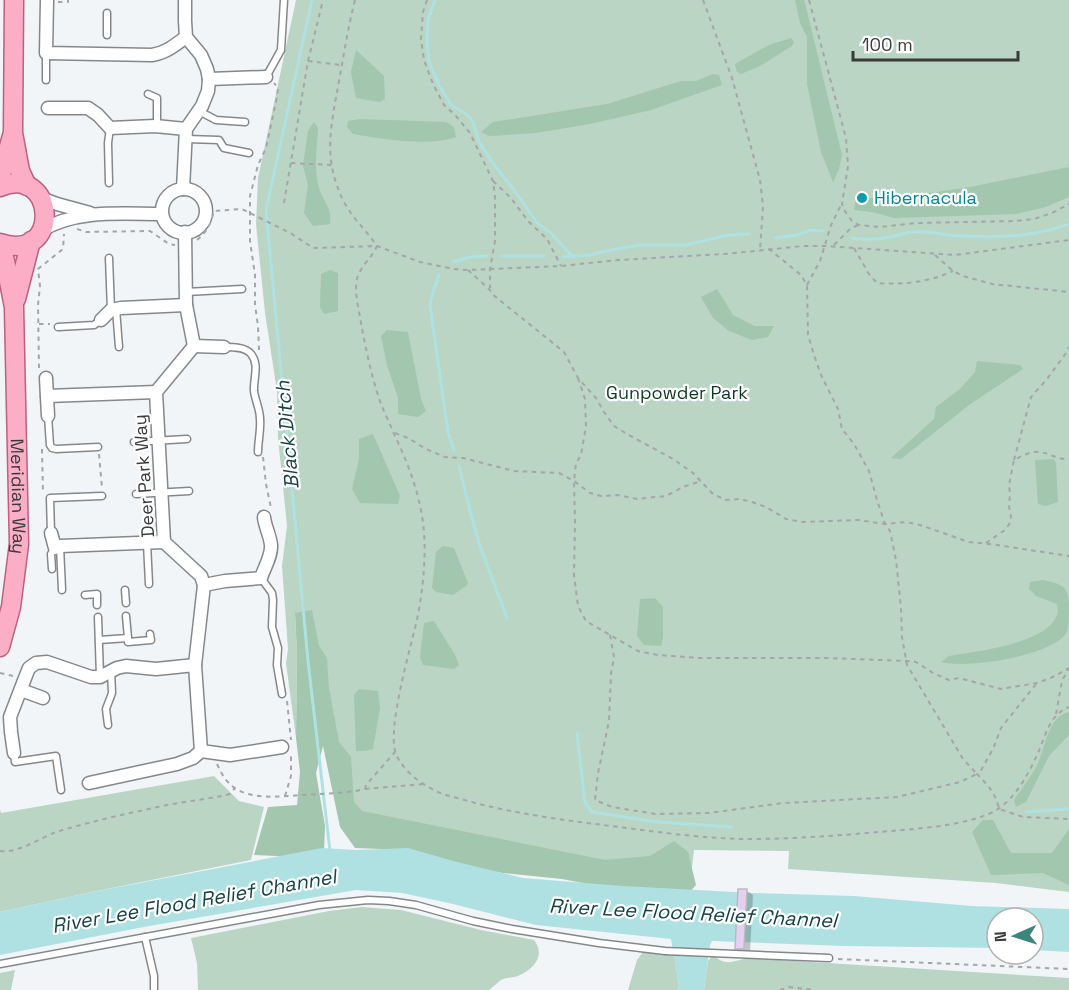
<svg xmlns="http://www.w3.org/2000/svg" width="1069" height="990" viewBox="0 0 1069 990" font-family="'Space Grotesk',sans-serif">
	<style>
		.green { fill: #bad5c3 }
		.forest { fill: #a2c6ae }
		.water { fill: #afe1e2 }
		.shadow { fill: #0003 }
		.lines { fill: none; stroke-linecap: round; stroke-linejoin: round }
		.stream { stroke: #afe1e2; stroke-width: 3 }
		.building { fill: #e6d0f2; stroke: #bbbabc; stroke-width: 1.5 }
		.lane-casing { stroke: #85888a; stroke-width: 9 }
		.street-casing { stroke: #85888a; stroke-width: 15 }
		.primary-casing { stroke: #b8627e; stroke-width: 21 }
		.path { stroke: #a4a6a8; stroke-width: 2; stroke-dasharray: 4.5 4.5; stroke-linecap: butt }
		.lane { stroke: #fff; stroke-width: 6 }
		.street { stroke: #fff; stroke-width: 12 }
		.primary { stroke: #fdaec7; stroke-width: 18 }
		.culture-dot { fill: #0f9aa8; stroke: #fff; stroke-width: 2 }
		.labels { text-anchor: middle; stroke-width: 4.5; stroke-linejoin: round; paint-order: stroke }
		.culture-label { font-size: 18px; fill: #0d838f; stroke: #fff; text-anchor: start }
		.park-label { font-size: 18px; fill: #0c3a22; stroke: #fff }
		.street-label { font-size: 18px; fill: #393a3b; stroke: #fff }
		.water-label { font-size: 20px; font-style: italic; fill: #154243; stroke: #fff }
	</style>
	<rect width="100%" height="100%" fill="#f2f5f8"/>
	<g class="green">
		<path d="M296,0H1069V892L996,883L788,869L789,851L694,850L691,876L341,820L303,612L295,614L297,653L296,738L286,663L288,649L282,566L287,526L278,438L277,391L265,313L256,224L258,178Z"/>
		<path d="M214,776L239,801L264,807L251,860L92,892L0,912V809L1,813Z"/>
		<path d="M362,907L401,910L481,930L534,940C545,954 536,968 520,975C514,978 507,977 501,980C497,983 493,987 489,990H198L197,963L191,938L329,911Z"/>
		<path d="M650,951L674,955L679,985L677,990H628L637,960L643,952Z"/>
		<path d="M713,955C725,966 732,962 747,958L1069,978V990H704L708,961Z"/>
		<path d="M15,970L11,990H0V973Z"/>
	</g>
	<g class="forest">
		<path d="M795,0H804L805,3L842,155L839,169L833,182L821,152L807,84V37L800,23Z"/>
		<path d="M791,38L794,42L792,46L760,66L741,74L737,72L735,64L769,45Z"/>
		<path d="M356,50L384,76L385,99L380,102L356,98L351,72Z"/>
		<path d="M713,74L719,75L722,85L651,110L590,124L536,133L489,136L481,132L493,122L607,104L681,81H696Z"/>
		<path d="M360,119L446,122L454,127L456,137C427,147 383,139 353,134L347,127L348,121Z"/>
		<path d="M314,122L318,128C317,147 314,165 318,184C321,200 333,207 330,224L313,226L304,213L308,185L303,166L308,131Z"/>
		<path d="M1069,167V197L1046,207L1016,214L894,218L872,212L854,210L856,197L889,199L970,187Z"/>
		<path d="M330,270L338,273V311L324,314L320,307L321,274Z"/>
		<path d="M717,289L733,315L755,326H774L768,337L752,340L729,331L713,318L701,297Z"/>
		<path d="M387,330L408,332L421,399L426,411L418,417L398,414V398L387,365L381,336Z"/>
		<path d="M977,361L1020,365L1023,369L969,405L901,459L891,458L934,419L936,407L960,389L975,372Z"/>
		<path d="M373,434L400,496L398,504L360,503L352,489L359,459V439Z"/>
		<path d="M1054,459L1056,463L1058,502L1046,506L1038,504L1035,460Z"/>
		<path d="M443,546L454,548L468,583L466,586L453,595L436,592L432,588L436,552Z"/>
		<path d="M1043,580C1060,584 1069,585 1069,605C1069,613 1069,625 1067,632C1053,656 967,669 941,662L949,656C973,652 1067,642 1057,604L1036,596L1029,589L1030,582Z"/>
		<path d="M655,598L663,607V637L661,646L644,645L637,636L640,599Z"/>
		<path d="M312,610L319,646L327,658L329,688L339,742L351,757L354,802L362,811L605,860L650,856L674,841L688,852L696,885L686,896L593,885L562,879L484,871L407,850L355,848L340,827L323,746L316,773L325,826L324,854L300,857L254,855L268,807L297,805L300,772L296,738L297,653L295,613Z"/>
		<path d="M434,621L455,655L459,665L454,669L423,665L420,657L424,623Z"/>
		<path d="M359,689L378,691L380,708L373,749L365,751H356L354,695Z"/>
		<path d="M1069,712V735L1049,756L1026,802L1016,807L1014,800C1022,788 1032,776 1038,763C1046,746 1048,716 1069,712Z"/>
		<path d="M983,820H993L1011,853H1052L1069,829V885L1043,873L991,875L972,832Z"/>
	</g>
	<path class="water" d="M322,848L356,850L408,848L457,862L523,878L623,886L753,893L854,896L972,906L1069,909V952L1033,950V918H997V948L845,946L712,941L710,945L704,990H677L679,985L671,939L536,925L453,904L402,893L356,890L144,927L0,955V912L92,892Z"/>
	<g class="shadow">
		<path d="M858,195L868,196V203L858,202Z"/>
		<path d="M739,890L747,891L753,895L750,952L743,951L736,948Z"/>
	</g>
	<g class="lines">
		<g class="stream">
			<path d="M312,0L266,210L308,661L330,851"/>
			<path d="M435,0L428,20L427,41L429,62L440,87L451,105L468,115L473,122L479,142L495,166L520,198L537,223L550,232L569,253L574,257"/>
			<path d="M775,238L797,235L810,230L823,231"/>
			<path d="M852,238C865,240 877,240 889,237C897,236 904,233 912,232C925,231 937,233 949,235C986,238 1034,238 1069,224"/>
			<path d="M501,256H544"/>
			<path d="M563,257L589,255L616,249L640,245H686L728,235L749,234"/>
			<path d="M453,262L470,257L486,256"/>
			<path d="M439,275L433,292L430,305L448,433L454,450"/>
			<path d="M459,466L471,515L480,546L507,618"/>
			<path d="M577,733L585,803L592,812L658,822L732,827"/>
			<path d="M1026,812L1069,809"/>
		</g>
	</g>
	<path class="building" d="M738,889H747L744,949H735Z"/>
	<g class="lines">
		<defs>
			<g id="lane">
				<path d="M107,35V13"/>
				<path d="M266,77L281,50L284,0"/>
				<path d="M46,80V53"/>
				<path d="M148,94L157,98V126"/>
				<path d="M199,111L216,120L245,122"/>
				<path d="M186,139L219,140L224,148L249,153"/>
				<path d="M109,183L108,143L110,128"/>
				<path d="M109,258L111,310"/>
				<path d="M186,292L242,289"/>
				<path d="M116,309L119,347"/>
				<path d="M58,327L94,325L101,320"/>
				<path d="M224,347C233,347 246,347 251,354C260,365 253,379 254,391C255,400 260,409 260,419C261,430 258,441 258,452"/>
				<path d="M48,416L50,445L52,448L56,449L98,447"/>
				<path d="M134,442L187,439"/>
				<path d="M136,494L189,491"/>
				<path d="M51,533L50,498L102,496"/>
				<path d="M147,543L149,584"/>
				<path d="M60,546L62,590"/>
				<path d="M52,569L51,554L55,548"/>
				<path d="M261,578L272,593L273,600L272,627L278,648L277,665L282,694"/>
				<path d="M125,590L126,603"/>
				<path d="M85,595L97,594V605"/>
				<path d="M98,617L100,676"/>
				<path d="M128,638V642L151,640L150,634"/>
				<path d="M99,640L128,638L126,616"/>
				<path d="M108,725L106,709L112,693L111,670"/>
				<path d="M14,753L15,762L56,756L61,790"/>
				<path d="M145,937L154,976V990"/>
				<path d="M0,964L319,905L368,900L389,901L416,905L473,921L512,929L599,943L665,951L829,958"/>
			</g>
			<g id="street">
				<path d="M47,0L46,53L152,55C166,53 175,45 186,37"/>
				<path d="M209,79L266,77"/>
				<path d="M48,108H88L98,115L110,128L155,126L186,129"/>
				<path d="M183,189L186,129L202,106L208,91L209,79L207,69L201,55L186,37L185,21V0"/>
				<circle cx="184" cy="211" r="22"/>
				<path d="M41,198L57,204L90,213"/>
				<path d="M42,230C78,209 122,214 162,214"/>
				<path d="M101,320L111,310L121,308L186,305"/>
				<path d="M194,346L224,347"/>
				<path d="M46,378L48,416"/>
				<path d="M47,396L156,392"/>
				<path d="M51,533L55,548L60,546L164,542"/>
				<path d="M204,585L225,581L261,578C264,568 272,556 271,545C270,535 265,527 264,517"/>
				<path d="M21,690L43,698"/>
				<path d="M201,751L230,755L282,747"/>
				<path d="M14,753L11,732L10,717L25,678L29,668L36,663L47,662L91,677H100L117,668L126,666L156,669L195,665"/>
				<path d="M89,783L177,764L193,758L201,751L195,665L204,585L201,576L164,542L156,392L194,346L186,305L185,232"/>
			</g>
			<g id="primary">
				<path d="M14,0L13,133L20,171L27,186"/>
				<path d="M0,178L12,136"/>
				<path d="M0,187C56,163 63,264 0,243"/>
				<path id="s1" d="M0,244L5,261L14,307L19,544L11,607L0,647"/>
				<path d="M16,299L31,241"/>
			</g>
		</defs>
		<use href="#lane" class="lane-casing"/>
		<use href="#street" class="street-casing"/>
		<use href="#primary" class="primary-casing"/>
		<g class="path">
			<path d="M355,0C348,27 344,54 339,81C331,127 322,158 344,202C353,219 367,231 377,246C372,258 360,266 357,279C354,293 359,309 361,323C366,350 372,379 381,404C385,414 390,424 394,434C409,465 421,497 424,532C426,560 423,587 418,615C412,644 386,729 396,754C403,771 421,784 438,792C450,797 463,799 475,803C515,813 555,819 595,824C645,830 700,839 749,839C796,839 844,835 891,831C924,828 960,826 991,813C1014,802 1028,775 1038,753C1046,735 1049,715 1069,707"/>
			<path d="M427,0L423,12L421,39L424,60L433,84L444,105L455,115L470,133L493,181L495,197V241L490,269V288"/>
			<path d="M703,0L732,78L760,180L763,206L760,250"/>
			<path d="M809,0L846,138L848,166L842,204L844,210L852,221L859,225L880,227L917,223L1016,221L1034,219L1052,213L1069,204"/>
			<path d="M58,2H68V0"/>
			<path d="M308,61L341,65"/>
			<path d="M291,163L332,165"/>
			<path d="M493,181L511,198L528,221L547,239L561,266"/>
			<path d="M284,203L308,61L323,0"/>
			<path d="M77,229L86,232L150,231L169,244L175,245"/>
			<path d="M197,240C207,232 211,223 214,211L242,209L292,234L313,248L377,246L420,262L454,269L468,270L561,266L618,260L725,254L803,246H826L955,255L1069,240"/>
			<path d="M834,245L851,228L859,225"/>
			<path d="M854,248L869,274L877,283C902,285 930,282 953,271"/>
			<path d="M935,255L953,271L963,276L992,284L1069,292"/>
			<path d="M468,270L490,290L492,294L564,352L578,378L596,398L604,412L614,426L627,434L673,459L693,473L712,493L725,500L740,499L752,502L766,507L786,519L802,522L858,520L885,524L906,522L920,525L969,542L990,544L1069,556"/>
			<path d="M807,285L820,261L831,225L841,205"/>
			<path d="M39,324H50"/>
			<path d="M259,350L258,326L255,305V275L250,241V196L258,165L266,148L277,97L278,88L274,83"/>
			<path d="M39,368L38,305L40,286L38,269L63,249L64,234"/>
			<path d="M578,378L585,399L586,426L581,455L576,463L574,481L575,522L574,575L578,606L586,621L638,651L658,655L699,658H826L906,661L916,662L933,673L949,680L959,678L1001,689L1037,683L1053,677L1069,668"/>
			<path d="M395,433L408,438L426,449L445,457L463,458L514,471L559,473L574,481L590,493L601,496L618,495L637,499L666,496L683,487L701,481"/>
			<path d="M42,449L43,494"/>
			<path d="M99,454L102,488"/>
			<path d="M263,457L266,484L271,508"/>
			<path d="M1014,460L1031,397L1047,379L1066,353L1069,347"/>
			<path d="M986,543L1005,530L1010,523L1011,517L1009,506L1010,494L1009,485L1014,460C1022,456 1030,451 1039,452C1050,453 1057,460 1069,459"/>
			<path d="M610,635L614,657L611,674L609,721L598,773L595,800L612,807L656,814L709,813L783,803L897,797L960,782L977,774L963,759L907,665L902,637L901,608L896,560L890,531L885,524L877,500L869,471L854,444L842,429L838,409L821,375L814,355L808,335L807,285L801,275L769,249"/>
			<path d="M0,673L13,676"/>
			<path d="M1036,684L1001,728L993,749L980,772L977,774C988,785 996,794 999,809L1023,817L1069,819"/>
			<path d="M287,701L291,740"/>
			<path d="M1056,714L1062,681L1069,668"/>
			<path d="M217,764C222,775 227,784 238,790C257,800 283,796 304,795C325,793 345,794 365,789L366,785L395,752"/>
			<path d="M365,789L424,784"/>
			<path d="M285,796L291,776V755"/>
			<path d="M0,851C17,854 40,838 56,832C92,821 130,813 167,805C188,801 210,799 230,794L235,788"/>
			<path d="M838,959L1069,969"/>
			<path d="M780,990L789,987L815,990"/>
		</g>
		<use href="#lane" class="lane"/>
		<use href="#street" class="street"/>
		<use href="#primary" class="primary"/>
	</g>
	<circle class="culture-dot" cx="862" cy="198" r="6"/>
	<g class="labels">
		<g class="culture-label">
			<text x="874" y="204">Hibernacula</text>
		</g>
		<g class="park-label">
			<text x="677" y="399">Gunpowder Park</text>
		</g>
		<g class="street-label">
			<text transform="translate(144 476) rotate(-94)" y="6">Deer Park Way</text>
			<text dy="6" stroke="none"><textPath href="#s1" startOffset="254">Meridian Way</textPath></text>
		</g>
		<g class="water-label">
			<text transform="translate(287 435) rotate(-95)" y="7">Black Ditch</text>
			<text transform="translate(194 901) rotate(-10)" y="7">River Lee Flood Relief Channel</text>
			<text transform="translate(693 913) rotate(3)" y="7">River Lee Flood Relief Channel</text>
		</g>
	</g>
	<g transform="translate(1015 936) rotate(267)"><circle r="28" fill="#ffffff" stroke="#b0b0b1" stroke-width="1.5"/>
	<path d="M0-4.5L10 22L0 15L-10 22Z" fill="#3d847c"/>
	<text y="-9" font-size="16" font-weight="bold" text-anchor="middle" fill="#393a3b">N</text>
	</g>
	<path d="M853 51v9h165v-9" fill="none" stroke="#393a3b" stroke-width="3"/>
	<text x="862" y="51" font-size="18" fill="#393a3b" stroke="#ffffff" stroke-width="4.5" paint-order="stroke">100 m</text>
</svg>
